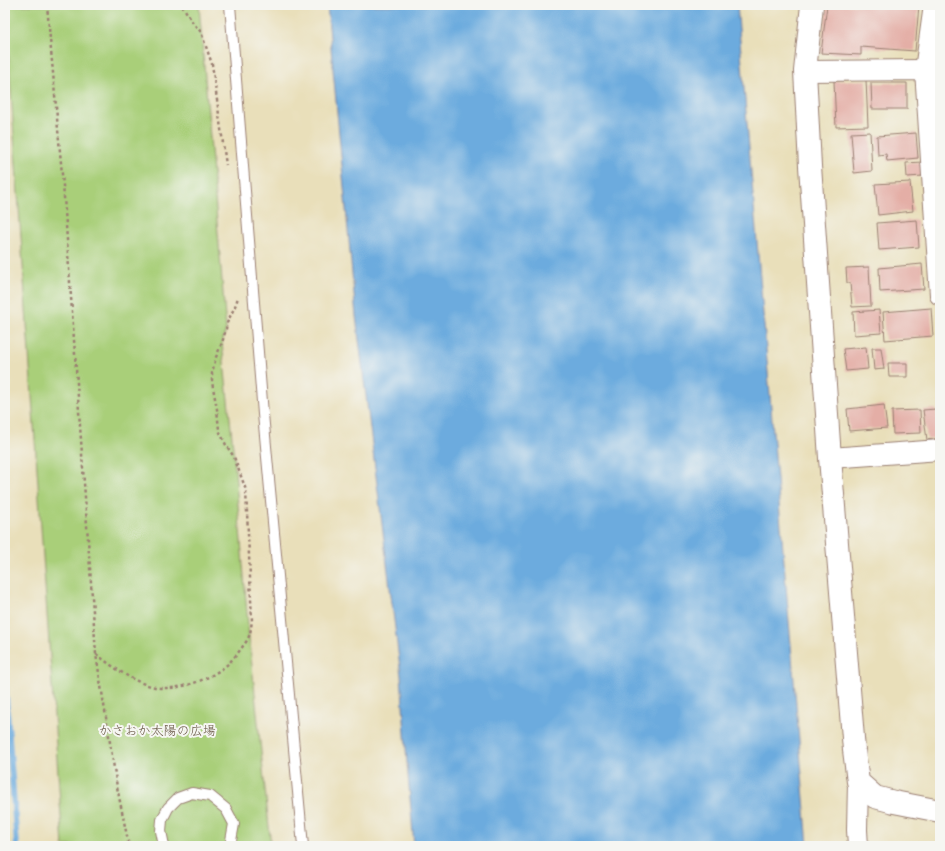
<svg xmlns="http://www.w3.org/2000/svg" width="945" height="851" viewBox="0 0 945 851" font-family="'Gochi Hand','Klee One',sans-serif">
	<style>
		.green { fill: #a9cf79; stroke: #7a7752 }
		.water { fill: #6cabde; stroke: #5b6584 }
		.lines { fill: none; stroke-linecap: round; stroke-linejoin: round }
		.stream { stroke: #6cabde; stroke-width: 6 }
		.building { fill: #e4aea6 }
		.service-casing { stroke: #9a7f72; stroke-width: 12 }
		.minor-casing { stroke: #9a7f72; stroke-width: 22 }
		.tertiary-casing { stroke: #9a7f72; stroke-width: 24 }
		.path { stroke: #9a7f72; stroke-width: 2.5; stroke-dasharray: 3 3; stroke-linecap: butt }
		.service { stroke: #fff; stroke-width: 10 }
		.minor { stroke: #fff; stroke-width: 20 }
		.tertiary { stroke: #fff; stroke-width: 22 }
		.labels { text-anchor: middle; stroke-width: 4; stroke-linejoin: round; paint-order: stroke }
		.park-label { font-size: 13px; fill: #665442; stroke: #f6f6f2 }
	</style>
	<rect width="100%" height="100%" fill="#f6f6f2"/>
	<filter id="ink" filterUnits="userSpaceOnUse"><feTurbulence type="fractalNoise" baseFrequency=".025" numOctaves="2"/><feDisplacementMap in="SourceGraphic" scale="8" xChannelSelector="R" yChannelSelector="G"/><feConvolveMatrix kernelMatrix="1 2 1 2 8 2 1 2 1" color-interpolation-filters="sRGB"/></filter>
	<filter id="wash" filterUnits="userSpaceOnUse"><feTurbulence type="fractalNoise" baseFrequency=".012" numOctaves="4" result="noise"/><feDisplacementMap in="SourceGraphic" scale="16" xChannelSelector="R" yChannelSelector="G"/><feGaussianBlur stdDeviation="0.9" result="paint"/><feColorMatrix in="noise" values="0 0 0 0 0 0 0 0 0 0 0 0 0 0 0 0 0 1.4 0 .05"/><feComposite in="paint" operator="in"/></filter>
	<g filter="url(#wash)">
		<rect width="100%" height="100%" fill="#e9dfba"/>
		<path class="green" d="M5,5H199L226,329L222,343L234,457L249,637L271,846H63Z"/>
		<path class="water" d="M327,5H737L808,846H414L407,763L401,676L356,316Z"/>
		<g class="lines">
			<path class="stream" d="M5,684L17,846"/>
		</g>
		<g id="blocks">
			<g class="building">
				<path d="M827,5H919L915,51L861,47V55L821,53Z"/>
				<path d="M866,80L868,126L836,127L834,81Z"/>
				<path d="M871,83H907V109H872Z"/>
				<path d="M870,132L872,171L854,173L851,133Z"/>
				<path d="M916,133L918,158L887,161L886,154L878,155L877,136Z"/>
				<path d="M922,162L923,176L907,177L906,163Z"/>
				<path d="M910,182L913,211L878,215L875,184Z"/>
				<path d="M917,220L919,247L879,250L877,223Z"/>
				<path d="M922,264L924,289L880,292L879,268Z"/>
				<path d="M869,267L871,306L852,307L850,283H847L846,268Z"/>
				<path d="M931,308L933,336L885,340L883,312Z"/>
				<path d="M879,310L881,333L854,335L853,312Z"/>
				<path d="M866,347L868,369L846,371L843,349Z"/>
				<path d="M872,348H881L884,369L874,370Z"/>
				<path d="M888,363H907V377H889Z"/>
				<path d="M884,405L887,428L849,431L847,409Z"/>
				<path d="M936,409L940,438L927,440L923,410Z"/>
				<path d="M920,410L921,433L893,434L892,411Z"/>
			</g>
		</g>
	</g>
	<g filter="url(#ink)">
		<use href="#blocks" fill-opacity="0" stroke="#9a7f72" stroke-width="1"/>
		<g class="lines">
			<defs>
				<g id="service">
					<path d="M230,5L263,414L303,846"/>
					<path d="M164,846L161,831L162,820L168,808L178,798L192,793L210,796L226,809L234,824L230,846"/>
				</g>
				<g id="minor">
					<path d="M934,5L925,70L940,295"/>
					<path d="M805,71L925,70L940,73"/>
					<path d="M830,458L940,450"/>
					<path d="M858,846L857,830L858,782"/>
				</g>
				<path id="tertiary" d="M812,5L805,71L810,166L830,458L854,750L858,782L875,797L894,802L940,811"/>
			</defs>
			<use href="#service" class="service-casing"/>
			<use href="#minor" class="minor-casing"/>
			<use href="#tertiary" class="tertiary-casing"/>
			<g class="path">
				<path d="M47,5L64,197L96,654L117,787L129,846"/>
				<path d="M182,5L193,23L201,32L212,64L226,165"/>
				<path d="M96,654C115,668 132,682 155,687C178,692 212,679 229,663C234,658 239,652 243,646C245,643 248,640 249,636C251,631 251,626 252,621L246,490L234,457L226,445L219,430L217,409L212,382V373L216,357L222,343L226,329L227,323L236,304L238,297"/>
			</g>
			<use href="#service" class="service"/>
			<use href="#minor" class="minor"/>
			<use href="#tertiary" class="tertiary"/>
		</g>
	</g>
	<g class="labels">
		<g class="park-label">
			<text x="157" y="735">かさおか太陽の広場</text>
		</g>
	</g>
	<rect width="945" height="851" fill="none" stroke="#f6f6f2" stroke-width="20"/>
</svg>
